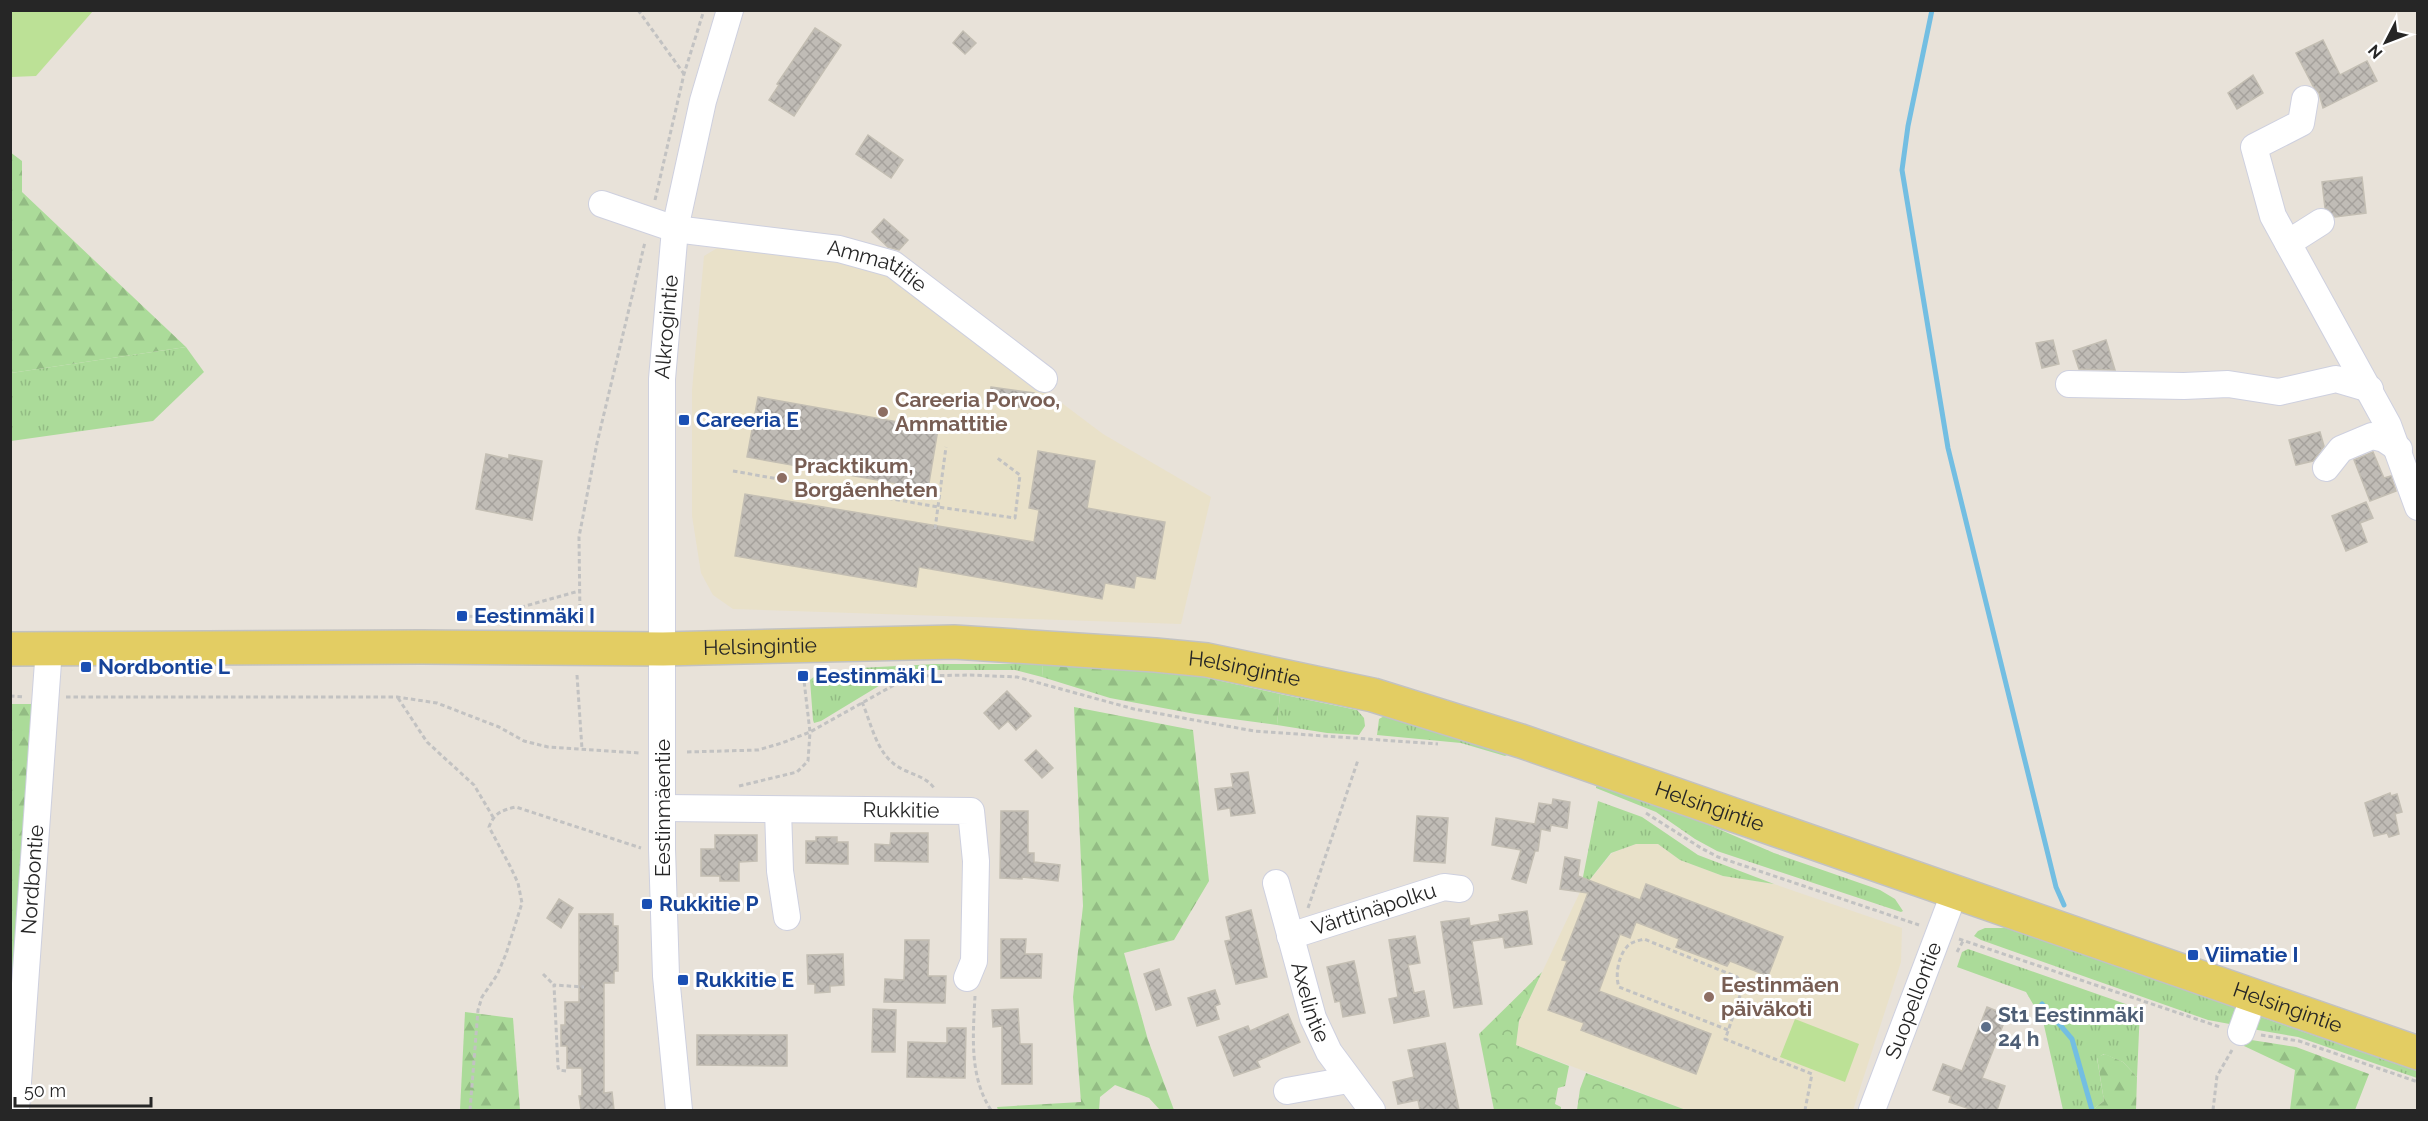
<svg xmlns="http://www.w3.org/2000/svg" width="2428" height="1121" viewBox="0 0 2428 1121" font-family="Raleway,sans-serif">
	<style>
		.education { fill: #e9e1c9 }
		.grass { fill: url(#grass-tufts) }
		.forest { fill: url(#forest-firs) }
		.park { fill: url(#park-crowns) }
		.pitch { fill: #bce196 }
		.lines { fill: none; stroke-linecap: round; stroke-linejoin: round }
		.stream { stroke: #73bee2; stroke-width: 5 }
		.building { fill: url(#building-cross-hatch); stroke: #c3beb3; stroke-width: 1.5 }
		.minor-casing { stroke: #ced0df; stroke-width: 28 }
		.major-casing { stroke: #c2c2c2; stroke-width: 36 }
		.path { stroke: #c2c2c2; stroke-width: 3; stroke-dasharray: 4.5 3; stroke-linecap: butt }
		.minor { stroke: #fff; stroke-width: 26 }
		.major { stroke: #e3cd63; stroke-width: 33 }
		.education-dot { fill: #8d6e63; stroke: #fff; stroke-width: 2 }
		.transit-dot { fill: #1a4fb4; stroke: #fff; stroke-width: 2 }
		.service-dot { fill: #5c6f8a; stroke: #fff; stroke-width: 2 }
		.labels { text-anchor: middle; stroke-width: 6; stroke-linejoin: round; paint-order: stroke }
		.street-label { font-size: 21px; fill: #262626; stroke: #fff }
		.education-label { font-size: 21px; font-weight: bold; fill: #785e54; stroke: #fff; text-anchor: start }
		.transit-label { font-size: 21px; font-weight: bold; fill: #164399; stroke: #fff; text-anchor: start }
		.service-label { font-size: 21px; font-weight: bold; fill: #4e5e75; stroke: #fff; text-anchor: start }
	</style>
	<defs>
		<pattern id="grass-tufts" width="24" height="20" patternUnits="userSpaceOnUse" patternTransform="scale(1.5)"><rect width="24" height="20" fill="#abdb99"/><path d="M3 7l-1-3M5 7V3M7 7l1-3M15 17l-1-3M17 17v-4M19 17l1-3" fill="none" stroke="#93bc84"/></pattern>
		<pattern id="forest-firs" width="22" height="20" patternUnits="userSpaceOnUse" patternTransform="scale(1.5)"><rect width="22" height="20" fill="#abdb99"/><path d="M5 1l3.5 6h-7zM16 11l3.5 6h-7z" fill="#93bc84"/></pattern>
		<pattern id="park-crowns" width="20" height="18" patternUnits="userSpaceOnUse" patternTransform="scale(1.5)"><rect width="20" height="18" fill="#abdb99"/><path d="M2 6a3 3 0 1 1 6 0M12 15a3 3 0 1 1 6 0" fill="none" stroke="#93bc84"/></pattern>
		<pattern id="building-cross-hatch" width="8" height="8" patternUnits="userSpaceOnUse" patternTransform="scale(1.5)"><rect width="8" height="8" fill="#c0bcb6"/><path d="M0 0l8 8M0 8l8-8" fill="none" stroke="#a5a19c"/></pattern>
	</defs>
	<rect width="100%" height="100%" fill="#e8e2d9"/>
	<g class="education">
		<path d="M729,241L885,270L1103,434L1211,497L1181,624L733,609L713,595L701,573L692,516V390L704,256Z"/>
		<path d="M1636,844H1658L1680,860L1723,876L1774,884L1902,928L1901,962L1853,1110H1686L1516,1045L1519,1021L1580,892L1612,853Z"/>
	</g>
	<g class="grass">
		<path d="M186,347L204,372L153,421L11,441V373Z"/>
		<path d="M936,664H1043L1042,677L1015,670H925L887,681L821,721L814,723L813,720L810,680L816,675L859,668Z"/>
		<path d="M1280,694L1357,710L1364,718L1365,726L1359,735L1327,733L1277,725Z"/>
		<path d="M1386,715L1509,754L1505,756L1461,743L1377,735L1379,719Z"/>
		<path d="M1597,784L1654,801L1774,853L1880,890L1895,899L1903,911L1901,912L1717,851L1695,839L1656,812L1596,788Z"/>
		<path d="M1598,801L1642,817L1698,855L1774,884L1723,876L1680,860L1658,844H1636L1611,853L1580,892Z"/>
		<path d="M1985,928H2007L2240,1007L2235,1025L2208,1020L1981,940L1974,936L1978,931Z"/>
		<path d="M1968,949L2140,1009L2137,1077L2123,1062L2104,1054L2097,1058L2104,1101L2092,1110H2063L2043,1021L2026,992L1957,967L1962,952Z"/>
		<path d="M2255,1017H2261L2417,1071V1078L2298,1037L2252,1029Z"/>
	</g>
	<g class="forest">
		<path d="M10,152L22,161V192L186,347L11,373Z"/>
		<path d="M1043,664L1108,665L1203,677L1280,694L1277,725L1195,714L1110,698L1042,677Z"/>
		<path d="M11,704H37L11,1069Z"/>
		<path d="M1074,707L1193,730L1209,881L1174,940L1124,953L1148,1040L1174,1110H1160L1149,1098L1115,1085L1100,1097L1099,1110H998L997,1107L1081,1102L1073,997L1083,906Z"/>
		<path d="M465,1012L513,1018L520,1110H460Z"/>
		<path d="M2245,1039L2296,1047L2369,1074L2355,1110H2290L2295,1070L2244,1046Z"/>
		<path d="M2105,1054L2123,1062L2137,1077L2136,1110H2092L2104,1101L2097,1057Z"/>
	</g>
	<g class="park">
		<path d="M1542,972L1519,1021L1516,1045L1569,1066L1565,1086L1558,1088L1555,1104L1561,1107V1110H1494L1479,1034Z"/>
		<path d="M1586,1073L1686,1110H1577L1580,1089Z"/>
	</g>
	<g class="pitch">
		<path d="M10,11L11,10L93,11L36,76L11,77Z"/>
		<path d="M1795,1019L1859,1044L1845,1082L1780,1057Z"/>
	</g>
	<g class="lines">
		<g class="stream">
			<path d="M1932,10L1908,126L1902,170L1948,448L2056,887L2064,905"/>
			<path d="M2042,1004L2072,1039L2092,1110"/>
		</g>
	</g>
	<g class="building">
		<path d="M815,28L841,45L794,116L769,100L779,85L777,84Z"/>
		<path d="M963,31L976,43L965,54L953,43Z"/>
		<path d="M2323,40L2340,75L2367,61L2377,81L2323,108L2319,93L2313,86L2296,53Z"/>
		<path d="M2253,75L2263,93L2237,109L2228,93Z"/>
		<path d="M868,135L903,160L891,178L856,154Z"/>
		<path d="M2362,177L2366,213L2335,217L2325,208L2322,182Z"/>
		<path d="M884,219L908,240L899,250L888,247L872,232Z"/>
		<path d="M2053,340L2059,364L2042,368L2036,343Z"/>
		<path d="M2106,340L2115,370L2079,369L2073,351Z"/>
		<path d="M991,387L1034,393L1031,409L989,403Z"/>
		<path d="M758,397L938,429L928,489L747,457Z"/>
		<path d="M2320,432L2324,446L2313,461L2296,465L2289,440Z"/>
		<path d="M1038,451L1095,461L1087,508L1165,522L1155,579L1136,576L1134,588L1105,583L1102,599L919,567L916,587L735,556L745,494L1034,542L1039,510L1029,508Z"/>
		<path d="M2373,452L2384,478L2391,476L2396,491L2370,501L2354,460Z"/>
		<path d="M486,454L509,459V455L542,461L532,520L476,509Z"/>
		<path d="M2366,502L2373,518L2360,523L2367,542L2346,551L2332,516Z"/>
		<path d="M1007,691L1031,716L1016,730L1008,721L999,729L984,713Z"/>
		<path d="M1036,750L1053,768L1042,778L1025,760Z"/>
		<path d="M1248,772L1255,813L1231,816L1230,808L1218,810L1215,789L1233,787L1231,774Z"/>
		<path d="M2390,793L2391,796L2397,794L2402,812L2395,814L2399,834L2389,837L2387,833L2374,836L2365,803Z"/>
		<path d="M1553,799L1570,802L1567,828L1551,825L1550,831L1541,829L1538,851H1535L1526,883L1512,879L1521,850L1492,845L1496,818L1535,824L1539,803L1552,805Z"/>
		<path d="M1001,811H1028V853H1034V862L1060,865L1058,881L1022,877V879L1000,878Z"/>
		<path d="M1417,816L1448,818L1445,863L1414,861Z"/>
		<path d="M891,833H928V862L875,861V844L890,845Z"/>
		<path d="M715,835H757V861L739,862V881H720V876H701V849H715Z"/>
		<path d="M816,837H837V842H848V864L806,863V841H816Z"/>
		<path d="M1565,857L1580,860L1578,876L1640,900L1646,884L1783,937L1768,976L1730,961L1727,966L1676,947L1679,939L1636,922L1630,938L1620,934L1599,991L1711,1034L1696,1074L1581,1030L1584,1023L1548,1010L1567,961L1562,960L1588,893L1560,889Z"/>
		<path d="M559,899L573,908L561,928L547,918Z"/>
		<path d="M1251,910L1267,977L1236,984L1225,941L1231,940L1226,917Z"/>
		<path d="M1527,911L1532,944L1505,948L1503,937L1472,941L1482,1004L1454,1008L1441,922L1469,918L1470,926L1500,921L1499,915Z"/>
		<path d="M579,914H613V926H618V971H614V983H604V1093L612,1092L614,1110H581L579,1096H582V1068H567V1046H561V1025H565V1002H579Z"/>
		<path d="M1415,936L1420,963L1408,965L1414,993L1424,991L1429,1016L1394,1023L1389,999L1398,997L1389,940Z"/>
		<path d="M1001,939H1026L1025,954H1042L1041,978H1001Z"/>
		<path d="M905,940H929L928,976H946L945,1003L884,1002L885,979L904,980Z"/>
		<path d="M843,954L844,985L830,986V992L815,993V984H808L807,955Z"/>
		<path d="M1354,961L1365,1013L1343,1017L1340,1001L1335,1002L1327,967Z"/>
		<path d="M1159,969L1171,1005L1156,1010L1144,974Z"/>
		<path d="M1215,990L1220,1004L1215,1006L1219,1019L1197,1026L1188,998Z"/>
		<path d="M1987,1007L2007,1015L1982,1078L2005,1086L1997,1110H1973L1949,1102L1951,1096L1933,1090L1943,1064L1962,1071Z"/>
		<path d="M873,1009L896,1010L895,1052H872Z"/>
		<path d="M1018,1009L1020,1044H1032V1084H1002V1026L993,1027L992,1010Z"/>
		<path d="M1288,1014L1300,1042L1257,1061L1260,1067L1234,1076L1219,1037L1248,1026L1250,1031Z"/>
		<path d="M947,1028H966L965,1078L907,1077L908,1042L947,1043Z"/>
		<path d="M697,1035H787V1066L697,1065Z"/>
		<path d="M1445,1043L1459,1110H1420L1418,1100L1398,1104L1393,1082L1414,1077L1408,1050Z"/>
	</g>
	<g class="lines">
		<defs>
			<g id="minor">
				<path d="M2305,99L2301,123L2254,147L2273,216L2388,425L2418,507"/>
				<path id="s1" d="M602,204L675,229L839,249L893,264L1044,379"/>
				<path d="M2288,243L2321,222"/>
				<path d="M2069,384L2184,386L2228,384L2279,392L2336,379L2370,389"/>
				<path d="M2326,468L2341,449L2372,436L2384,439L2399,449"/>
				<path id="s2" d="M663,808L971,811L976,861L974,961L967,978"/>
				<path d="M778,810L780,871L787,917"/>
				<path id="s3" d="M1276,883L1313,1018L1329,1052L1372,1110"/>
				<path id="s4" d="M1290,936L1444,887L1460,889"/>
				<path d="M2241,1032L2254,996"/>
				<path d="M1287,1091L1348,1080"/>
				<path id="s5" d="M16,1110L49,648"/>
				<path id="s6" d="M679,1110L666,976L662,849V379L675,229L703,101L730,10"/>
				<path id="s7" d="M1872,1110L1955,891"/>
			</g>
			<g id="major">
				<path id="s8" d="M10,649L422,647L663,649L954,642L1155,655L1207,660L1373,695L1521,741L2418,1053"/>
			</g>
		</defs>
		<use href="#minor" class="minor-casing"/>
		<use href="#major" class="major-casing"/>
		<g class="path">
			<path d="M638,10L684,74"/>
			<path d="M655,200L684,74L704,10"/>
			<path d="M733,471L938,507L1015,518L1020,475L996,457"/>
			<path d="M935,529L946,447"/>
			<path d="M462,616L486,617L579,591"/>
			<path d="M580,616L579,537L597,443L645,242"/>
			<path d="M577,675L582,749"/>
			<path d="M10,696L24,697"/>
			<path d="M66,697H397L437,703L499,727L524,741L548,747L640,753"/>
			<path d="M398,698L427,742L474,785L493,817"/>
			<path d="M862,702C871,723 876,750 894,764C907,774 925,775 934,788"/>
			<path d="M687,752L758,750L782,743L810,732L903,680L920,676L970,675L1017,677L1134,709L1254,731L1438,744"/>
			<path d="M739,786L797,772L808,761L810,732L803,672"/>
			<path d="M1646,813L1701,848L1718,857L1919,925"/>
			<path d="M1308,908L1358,760"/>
			<path d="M1959,939L2220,1027"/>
			<path d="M1957,952L1963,941"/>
			<path d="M543,974L554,985"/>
			<path d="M975,996C973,1036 969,1076 991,1110"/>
			<path d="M1728,1030L1619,987C1615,977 1618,957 1626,948C1630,942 1637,941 1644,939L1737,977L1743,987L1727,1034L1725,1039L1812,1074L1805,1110"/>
			<path d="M2261,1035L2299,1041L2418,1082"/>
			<path d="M566,1071L559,1070L558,1067L554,985L584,987"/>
			<path d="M470,1110L478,1010L482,997L497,975L506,954L522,903L518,883L510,866L489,827C494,813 502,810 516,807L641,848"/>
			<path d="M2213,1110L2217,1076L2232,1050"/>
		</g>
		<use href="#minor" class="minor"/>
		<use href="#major" class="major"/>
	</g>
	<g class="education-dot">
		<circle cx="883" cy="412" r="6"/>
		<circle cx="782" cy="478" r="6"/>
		<circle cx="1709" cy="997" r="6"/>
	</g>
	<g class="transit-dot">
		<rect x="678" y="414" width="12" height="12" rx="3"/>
		<rect x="456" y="610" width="12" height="12" rx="3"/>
		<rect x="80" y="661" width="12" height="12" rx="3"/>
		<rect x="797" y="670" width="12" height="12" rx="3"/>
		<rect x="641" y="898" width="12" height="12" rx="3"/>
		<rect x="2187" y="949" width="12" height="12" rx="3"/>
		<rect x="677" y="974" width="12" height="12" rx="3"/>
	</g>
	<circle class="service-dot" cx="1986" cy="1027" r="6"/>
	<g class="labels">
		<g class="street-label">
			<text dy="7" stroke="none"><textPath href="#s1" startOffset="284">Ammattitie</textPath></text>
			<text dy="7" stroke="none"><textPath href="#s6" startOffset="784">Alkrogintie</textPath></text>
			<text dy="7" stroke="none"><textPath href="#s8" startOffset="750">Helsingintie</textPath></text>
			<text dy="7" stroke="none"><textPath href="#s8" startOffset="1236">Helsingintie</textPath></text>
			<text dy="7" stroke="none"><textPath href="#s8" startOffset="1722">Helsingintie</textPath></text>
			<text transform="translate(663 808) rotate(-90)" y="7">Eestinmäentie</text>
			<text dy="7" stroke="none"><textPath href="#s2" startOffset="238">Rukkitie</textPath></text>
			<text dy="7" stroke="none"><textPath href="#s5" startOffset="231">Nordbontie</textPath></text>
			<text dy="7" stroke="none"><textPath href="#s4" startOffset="88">Värttinäpolku</textPath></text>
			<text dy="7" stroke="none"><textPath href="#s7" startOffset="117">Suopellontie</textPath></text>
			<text dy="7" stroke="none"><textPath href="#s3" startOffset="124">Axelintie</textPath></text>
			<text dy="7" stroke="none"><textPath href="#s8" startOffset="2334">Helsingintie</textPath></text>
		</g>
		<g class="education-label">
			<text x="895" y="407">Careeria Porvoo,<tspan x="895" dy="24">Ammattitie</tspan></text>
			<text x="794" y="473">Pracktikum,<tspan x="794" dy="24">Borgåenheten</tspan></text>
			<text x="1721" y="992">Eestinmäen<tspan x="1721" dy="24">päiväkoti</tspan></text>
		</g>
		<g class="transit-label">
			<text x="696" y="427">Careeria E</text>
			<text x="474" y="623">Eestinmäki I</text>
			<text x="98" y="674">Nordbontie L</text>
			<text x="815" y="683">Eestinmäki L</text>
			<text x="659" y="911">Rukkitie P</text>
			<text x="2205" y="962">Viimatie I</text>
			<text x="695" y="987">Rukkitie E</text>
		</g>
		<g class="service-label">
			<text x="1998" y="1022">St1 Eestinmäki<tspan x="1998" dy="24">24 h</tspan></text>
		</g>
	</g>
	<rect width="2428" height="1121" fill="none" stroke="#262626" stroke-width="24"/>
	<g transform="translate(2386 42) rotate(228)" stroke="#ffffff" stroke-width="4.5" paint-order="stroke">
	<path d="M0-4.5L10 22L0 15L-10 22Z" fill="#262626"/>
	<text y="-9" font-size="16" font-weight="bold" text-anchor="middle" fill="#262626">N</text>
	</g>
	<path d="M15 1097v9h136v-9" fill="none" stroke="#262626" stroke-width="3"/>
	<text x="24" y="1097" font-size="18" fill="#262626" stroke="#ffffff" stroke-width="4.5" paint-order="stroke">50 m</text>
</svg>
